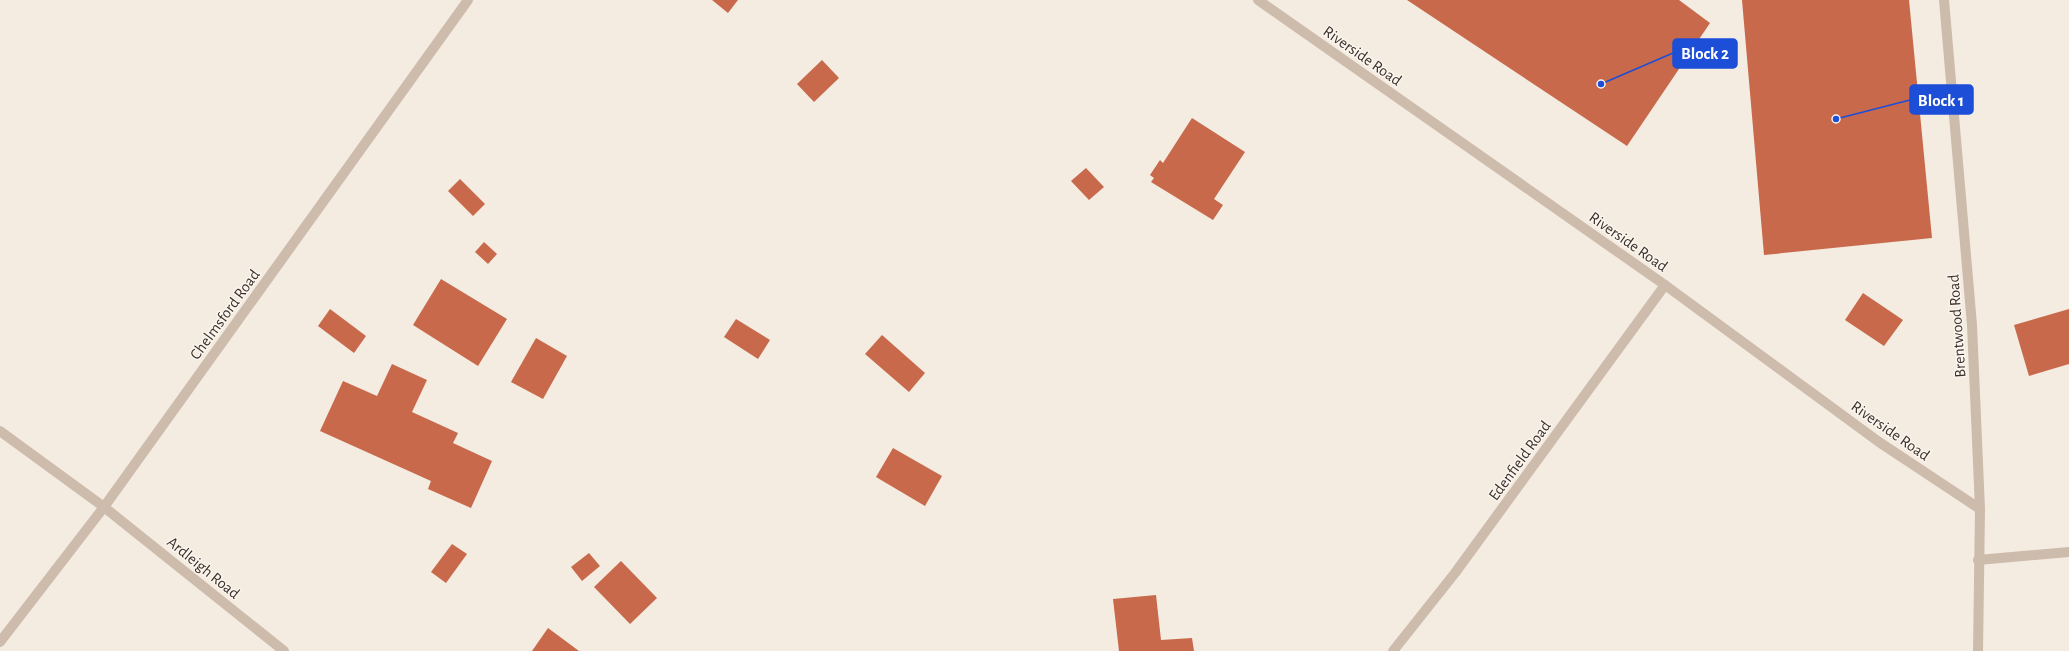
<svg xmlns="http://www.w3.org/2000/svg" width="2069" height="651" viewBox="0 0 2069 651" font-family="'Alegreya Sans',sans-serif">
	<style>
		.building { fill: #c8694b }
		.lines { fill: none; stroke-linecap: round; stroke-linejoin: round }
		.minor { stroke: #cdbbac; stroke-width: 10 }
		.labels { text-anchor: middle; stroke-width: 3; stroke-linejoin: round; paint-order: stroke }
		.street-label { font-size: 16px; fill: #3b302b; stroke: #fbf5ee }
		.leader { fill: none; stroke: #1d4ed8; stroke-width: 1.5 }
		.callout-dot { fill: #1d4ed8; stroke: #fbf5ee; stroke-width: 1.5 }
		.callout { fill: #1d4ed8; stroke: #1d4ed8; stroke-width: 1.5 }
		.callout-label { font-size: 17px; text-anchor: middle; font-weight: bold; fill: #fff }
	</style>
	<rect width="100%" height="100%" fill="#f4ebe1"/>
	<g class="building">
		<path d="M712,0H738L728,13Z"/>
		<path d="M1407,0H1679L1710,23L1627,146Z"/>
		<path d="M1742,0H1909L1932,238L1764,255Z"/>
		<path d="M822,60L839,78L814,102L797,84Z"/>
		<path d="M1192,118L1245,152L1214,199L1223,205L1213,220L1151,182L1154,178L1150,175L1160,160L1163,163Z"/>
		<path d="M1086,168L1104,187L1089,200L1071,181Z"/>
		<path d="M460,179L485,204L473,216L448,191Z"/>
		<path d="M484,242L497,254L488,264L475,252Z"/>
		<path d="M441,279L507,319L478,366L413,325Z"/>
		<path d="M1863,293L1903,320L1884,346L1845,320Z"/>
		<path d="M330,309L366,336L354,353L318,326Z"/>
		<path d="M2069,309V364L2029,376L2014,325Z"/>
		<path d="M736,319L770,340L758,359L724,337Z"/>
		<path d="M882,335L925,373L909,392L865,354Z"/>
		<path d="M536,338L567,356L543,399L511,382Z"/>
		<path d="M392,364L427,380L412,412L458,433L453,443L492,461L471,508L428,489L431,481L320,431L343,381L377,396Z"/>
		<path d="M893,448L942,476L925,506L876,477Z"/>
		<path d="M452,544L467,554L446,583L431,572Z"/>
		<path d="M589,553L600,566L582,581L571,567Z"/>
		<path d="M621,561L657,598L630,624L594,587Z"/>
		<path d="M1156,595L1161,640L1192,638L1194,651H1119L1113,599Z"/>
		<path d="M548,628L579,651H532Z"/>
	</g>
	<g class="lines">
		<g class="minor">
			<path d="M1258,0L1665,285L1879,442L1980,509"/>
			<path d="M1944,0L1972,325L1980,509L1978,651"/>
			<path d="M0,431L104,507L284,651"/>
			<path d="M1978,560L2069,552"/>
			<path d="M0,642L104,507L468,0"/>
			<path d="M1393,651L1455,573L1665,285"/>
		</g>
	</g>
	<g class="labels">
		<g class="street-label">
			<text transform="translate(1363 55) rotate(35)" y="6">Riverside Road</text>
			<text transform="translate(1629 241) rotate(35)" y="6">Riverside Road</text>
			<text transform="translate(224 314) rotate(-54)" y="6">Chelmsford Road</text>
			<text transform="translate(1956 326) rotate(-94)" y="6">Brentwood Road</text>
			<text transform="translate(1891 430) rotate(35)" y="6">Riverside Road</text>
			<text transform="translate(1519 460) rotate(-54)" y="6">Edenfield Road</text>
			<text transform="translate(204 567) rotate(39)" y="6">Ardleigh Road</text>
		</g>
	</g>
	<path class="leader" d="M1601 84L1673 53M1836 119L1910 100"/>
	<g class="callout-dot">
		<circle cx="1601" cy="84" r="4"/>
		<circle cx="1836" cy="119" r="4"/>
	</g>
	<g class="callout">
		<rect x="1673" y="39" width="64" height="29" rx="4"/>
		<rect x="1910" y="85" width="63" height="29" rx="4"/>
	</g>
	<g class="callout-label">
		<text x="1705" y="59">Block 2</text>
		<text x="1941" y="106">Block 1</text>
	</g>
</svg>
